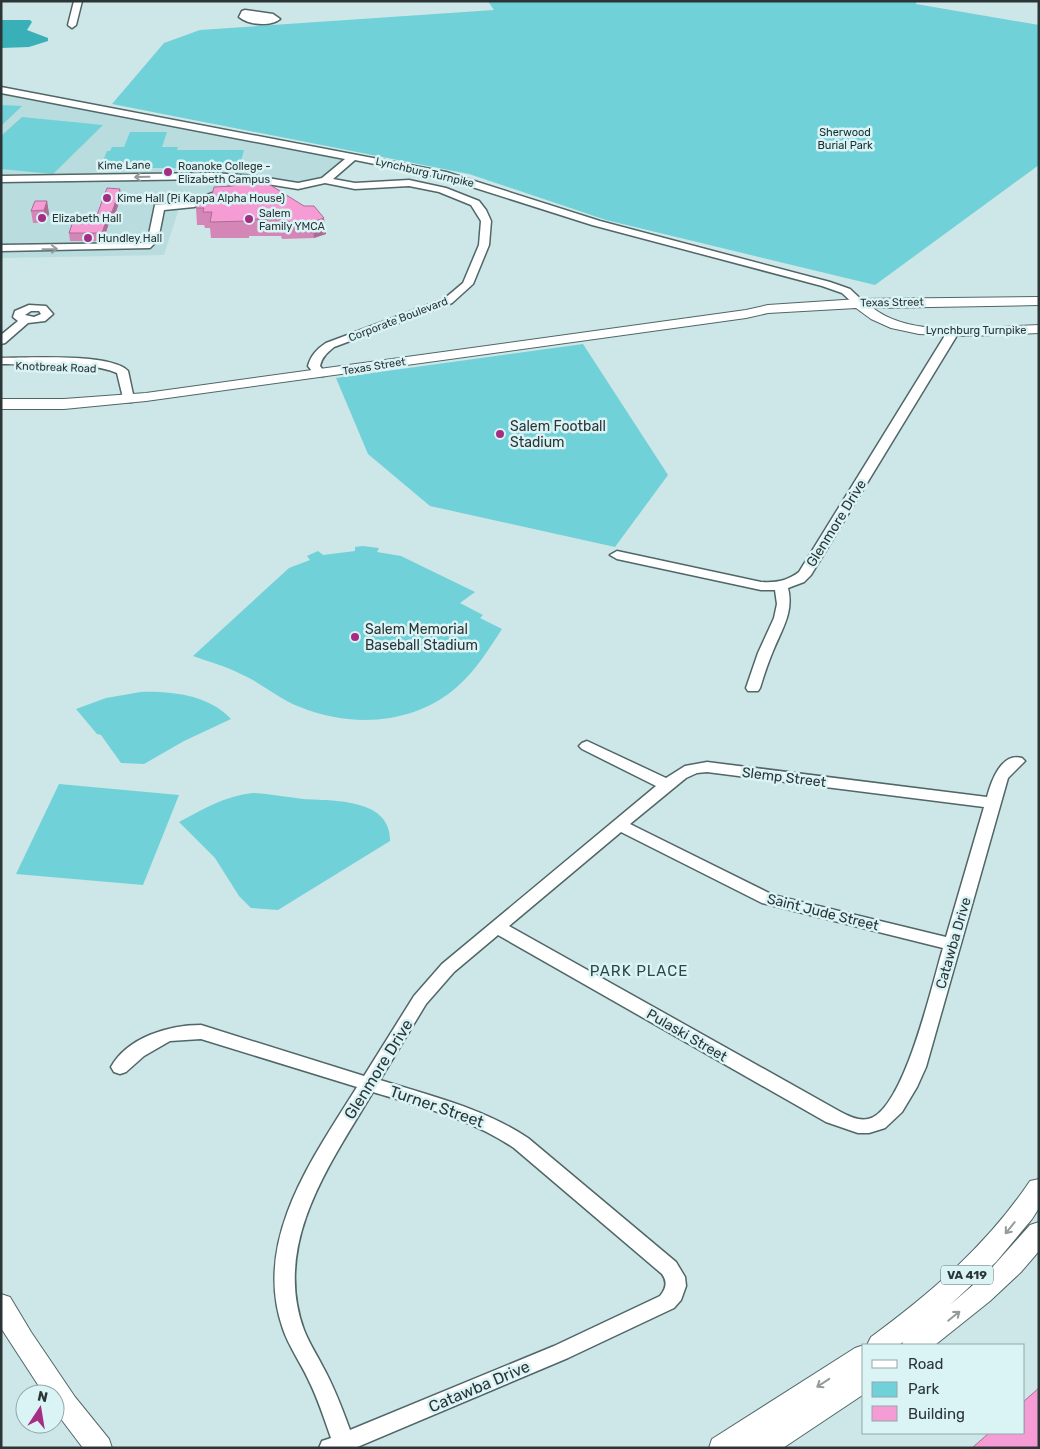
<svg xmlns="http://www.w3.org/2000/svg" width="1040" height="1449" viewBox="0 0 1040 1449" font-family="Rubik,sans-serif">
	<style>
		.built { fill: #b9dcde }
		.green { fill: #71d1d8 }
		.forest { fill: #39afb7 }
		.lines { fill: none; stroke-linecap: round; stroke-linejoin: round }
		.minor-casing { stroke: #506667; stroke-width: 3 }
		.major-casing { stroke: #506667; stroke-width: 2 }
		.minor { fill: #fff; fill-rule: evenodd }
		.major { fill: #fff; fill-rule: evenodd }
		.wall { fill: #d486b7 }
		.shaded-wall { fill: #ac6d95 }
		.building { fill: #f69cd5; stroke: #ac6d95 }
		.oneway { stroke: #959a9a }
		.poi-dot { fill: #a52d83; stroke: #daf3f5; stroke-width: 2 }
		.labels { text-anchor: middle; stroke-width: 5; stroke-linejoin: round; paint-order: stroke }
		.far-park-label { font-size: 11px; fill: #162f31; stroke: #daf3f5 }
		.far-street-label { font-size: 11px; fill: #2b3536; stroke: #daf3f5 }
		.far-poi-label { font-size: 11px; fill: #2b3536; stroke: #daf3f5; text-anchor: start }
		.shield { fill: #daf3f5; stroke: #606e6f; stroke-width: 1 }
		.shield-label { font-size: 12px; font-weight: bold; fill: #2b3536 }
		.poi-label { font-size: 14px; fill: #2b3536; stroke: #daf3f5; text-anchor: start }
		.street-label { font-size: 14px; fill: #2b3536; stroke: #daf3f5 }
		.neighbourhood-label { font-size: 15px; letter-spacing: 1px; fill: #304547; stroke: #daf3f5 }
		.near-street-label { font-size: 16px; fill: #2b3536; stroke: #daf3f5 }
	</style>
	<rect width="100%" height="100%" fill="#cde6e7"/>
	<path class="built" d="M1,90L353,157L328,178L312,184L255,179L214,191L211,199H182L164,255L1,258Z"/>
	<g class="green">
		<path d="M488,1H916V4L1039,25V165L875,285L606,220L469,174L112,104L164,43L200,30L494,10Z"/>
		<path d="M1,105L22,106L1,126Z"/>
		<path d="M22,117L103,125L53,174L1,169V136Z"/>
		<path d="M130,132H167L162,147H178L177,150H244L239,168H100L107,151H110L112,147H124Z"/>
		<path d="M583,344L668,475L615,547L430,506L368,454L336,378Z"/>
		<path d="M363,546L379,548L377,552L401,556L475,592L460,603L483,615L480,618L502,629C489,649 476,670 458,686C415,725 351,728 300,707C279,699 263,684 243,675C228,667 210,662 193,656L289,568L310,560L307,556L318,551L323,555L355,551V547Z"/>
		<path d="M141,692C171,691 209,695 231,719L184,741L144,764L121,763L101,735L97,734L76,709L106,698Z"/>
		<path d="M59,784L179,795L143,885L16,874Z"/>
		<path d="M253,793C270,794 286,797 303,799C333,801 391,798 390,841L278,910L251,908L239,896L215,858L179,822C203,809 225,796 253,793Z"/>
	</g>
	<path class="forest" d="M1,20H30L32,22L27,30L48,38V41L29,47L1,48Z"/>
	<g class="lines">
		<defs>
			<g id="minor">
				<path d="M74,1H82L76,25L72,28L68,25Z"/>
				<path d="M245,10L273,14L280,19C270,27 249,25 239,17L242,11Z"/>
				<path d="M1,87L446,172L600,221L830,282L850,289L865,303L859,306L855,305L842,293L822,286L592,225L444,178L355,160L333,179L355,183L409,180L446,188L479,201L486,210L491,221L489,245L473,284L452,303L334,347C327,353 322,357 320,366L326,374L324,376H316L308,366C311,355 317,349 326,343L444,299L463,283L479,245L481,221L471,205L439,192L409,186L355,189L325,183L298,189L255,182L212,179L1,182V176L212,173L255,176L298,183L322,178L345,159L1,93Z"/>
				<path d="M229,187L233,188V192L194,207L164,210L158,240L150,248L1,251V245L143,243L148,239L155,205L188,202Z"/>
				<path d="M29,305L46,306L53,314L45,321L28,323L5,343L1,344V335L18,321L13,317L15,311ZM31,311H39L41,314L34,317L25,315Z"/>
				<path d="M949,328L953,329L956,337L811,575L804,582L788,588C794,612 782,629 773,651C768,663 764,675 760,688L758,691H748L746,688L758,653L774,618L777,604L775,590H761L617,559L610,555L617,551L761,582C776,583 787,581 799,572L944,337L943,331Z"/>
				<path d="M1,358C27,358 111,353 128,371L134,399L132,402H124L117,373C86,360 35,365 1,364Z"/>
				<path d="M587,741L666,778L685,766L707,762L987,797C991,782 1001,752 1022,758L1025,761L1008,778L926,1067L917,1087L902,1112L885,1128L869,1133H858L826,1122L498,935L454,972L426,1004L380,1080C431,1096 483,1108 528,1138L676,1262L685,1277L686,1286L681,1300L674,1308L568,1358L355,1448H319L322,1441L331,1438C324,1418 318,1399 309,1381C301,1363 289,1347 283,1329C252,1241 312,1159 357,1087L201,1039L170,1041L144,1056L126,1072L120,1074L114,1072L111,1067C128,1037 169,1025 201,1025L364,1076L414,996L442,964L656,786L582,749L579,746L582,743ZM707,772L984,807L946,937L773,895L630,824L686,778L697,773ZM621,832L762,903L943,948C933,980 904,1112 868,1119C858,1121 848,1116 839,1111L509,926ZM373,1092C422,1107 471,1119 514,1148L662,1274C668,1282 666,1289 660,1296L554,1346L350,1430C342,1408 334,1387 323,1367C317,1355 309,1343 304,1330C272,1243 330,1164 373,1092Z"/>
			</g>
			<g id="major">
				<path d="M1039,297V305L873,308C914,340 990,326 1039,325V333L969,336L919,334L891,328L871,319L856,308L768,313L746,318L146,401L64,409H1V399H64L146,393L746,310L768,305L859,299Z"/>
				<path d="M1039,1179V1208L1032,1219L996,1262L950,1305L988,1272L1030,1225L1039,1222V1251L1021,1272L990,1301L935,1345H902L903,1342L899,1345H867L871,1337C932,1292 987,1245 1030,1181Z"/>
				<path d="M1,1294L10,1297L31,1332L75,1397L109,1439L112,1448H83L55,1411V1394H44L1,1328Z"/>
				<path d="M864,1345V1394L783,1448H709L712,1439L855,1348Z"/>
			</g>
		</defs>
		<use href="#minor" class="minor-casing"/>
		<use href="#major" class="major-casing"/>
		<use href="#minor" class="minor"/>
		<use href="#major" class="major"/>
	</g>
	<g class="wall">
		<path d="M238,183L304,206L326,234L314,238L282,239L281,236H249V238H211L210,228H205L204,225H197L196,208Z"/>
		<path d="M121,197L113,220H110L103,241H70L69,233L94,223Z"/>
		<path d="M47,201L49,214L45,223H33L31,211Z"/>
	</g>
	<g class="shaded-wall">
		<path d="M120,189L121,197L113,220L112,212Z"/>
		<path d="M47,201L49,214L45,223L44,210Z"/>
		<path d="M109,212L110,220L103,241L102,233Z"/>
		<path d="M324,218L326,234L314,238L312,222Z"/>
	</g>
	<g class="building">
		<path d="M239,178H259L304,206H314L324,218L312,222H280L281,219H248V221L210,222L212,212H203L204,208H196L198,199H211L214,187L233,186L234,183H238Z"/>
		<path d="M107,188L120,189L112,212H109L102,233H69L72,224L94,223Z"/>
		<path d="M35,201H47L44,210L31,211Z"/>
		<path d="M1039,1388V1448H972L989,1433H1024V1401Z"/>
	</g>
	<defs><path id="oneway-shaft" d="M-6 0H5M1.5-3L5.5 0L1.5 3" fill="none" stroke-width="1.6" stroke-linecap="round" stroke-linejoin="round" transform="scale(1.25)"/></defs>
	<g class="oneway">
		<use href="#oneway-shaft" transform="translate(142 177) rotate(179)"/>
		<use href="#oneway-shaft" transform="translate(50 249) rotate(-1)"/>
		<use href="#oneway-shaft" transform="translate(1010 1228) rotate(129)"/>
		<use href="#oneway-shaft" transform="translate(954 1316) rotate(-39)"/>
		<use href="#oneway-shaft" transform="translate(823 1383) rotate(147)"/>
	</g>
	<g class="poi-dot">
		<circle cx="168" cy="172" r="5"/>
		<circle cx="107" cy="198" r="5"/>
		<circle cx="42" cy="218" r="5"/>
		<circle cx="249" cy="219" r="5"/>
		<circle cx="88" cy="238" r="5"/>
		<circle cx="500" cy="434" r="5"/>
		<circle cx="355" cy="637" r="5"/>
	</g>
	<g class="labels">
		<g class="far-park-label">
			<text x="845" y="136">Sherwood<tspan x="845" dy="13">Burial Park</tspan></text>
		</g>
		<g class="far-street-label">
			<text transform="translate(124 165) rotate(-1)" y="4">Kime Lane</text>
			<text transform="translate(425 172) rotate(13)" y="4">Lynchburg Turnpike</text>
			<text transform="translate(892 302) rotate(-1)" y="4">Texas Street</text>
			<text transform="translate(398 319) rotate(-21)" y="4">Corporate Boulevard</text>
			<text x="976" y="334">Lynchburg Turnpike</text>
			<text transform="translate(374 366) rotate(-9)" y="4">Texas Street</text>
			<text transform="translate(56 367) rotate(2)" y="4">Knotbreak Road</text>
		</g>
		<g class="far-poi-label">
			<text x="178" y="170">Roanoke College -<tspan x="178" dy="13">Elizabeth Campus</tspan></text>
			<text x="117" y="202">Kime Hall (Pi Kappa Alpha House)</text>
			<text x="259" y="217">Salem<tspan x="259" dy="13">Family YMCA</tspan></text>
			<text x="52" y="222">Elizabeth Hall</text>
			<text x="98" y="242">Hundley Hall</text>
		</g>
		<rect class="shield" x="941" y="1265.5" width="52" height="19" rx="4"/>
		<g class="shield-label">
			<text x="967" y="1279">VA 419</text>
		</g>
		<g class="poi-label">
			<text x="510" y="431">Salem Football<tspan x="510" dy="16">Stadium</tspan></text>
			<text x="365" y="634">Salem Memorial<tspan x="365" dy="16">Baseball Stadium</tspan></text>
		</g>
		<g class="street-label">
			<text transform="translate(836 523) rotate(-58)" y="5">Glenmore Drive</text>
			<text transform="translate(784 777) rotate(7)" y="5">Slemp Street</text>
			<text transform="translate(823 912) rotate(14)" y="5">Saint Jude Street</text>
			<text transform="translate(953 943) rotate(-74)" y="5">Catawba Drive</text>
			<text transform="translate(687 1035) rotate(30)" y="5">Pulaski Street</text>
		</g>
		<g class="neighbourhood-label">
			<text x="639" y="976">PARK PLACE</text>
		</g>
		<g class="near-street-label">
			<text transform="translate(378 1069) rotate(-58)" y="6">Glenmore Drive</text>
			<text transform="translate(437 1106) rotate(19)" y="6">Turner Street</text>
			<text transform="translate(479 1386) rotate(-23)" y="6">Catawba Drive</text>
		</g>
	</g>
	<rect width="1040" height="1449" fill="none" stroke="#2b3536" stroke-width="5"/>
	<rect x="862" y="1344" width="162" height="90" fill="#daf3f5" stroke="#94a7a9"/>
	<rect x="872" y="1360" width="25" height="8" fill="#ffffff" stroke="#94a7a9"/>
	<text x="908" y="1369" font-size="15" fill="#2b3536">Road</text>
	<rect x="872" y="1382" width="25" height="15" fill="#71d1d8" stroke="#94a7a9"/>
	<text x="908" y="1394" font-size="15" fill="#2b3536">Park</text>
	<rect x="872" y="1406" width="25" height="15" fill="#f69cd5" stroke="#94a7a9"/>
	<text x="908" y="1419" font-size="15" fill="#2b3536">Building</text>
	<g transform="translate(40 1409) rotate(12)"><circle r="24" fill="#daf3f5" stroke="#94a7a9"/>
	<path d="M0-4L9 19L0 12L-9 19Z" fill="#a52d83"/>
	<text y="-8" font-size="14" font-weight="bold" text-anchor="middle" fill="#2b3536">N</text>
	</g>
</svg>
